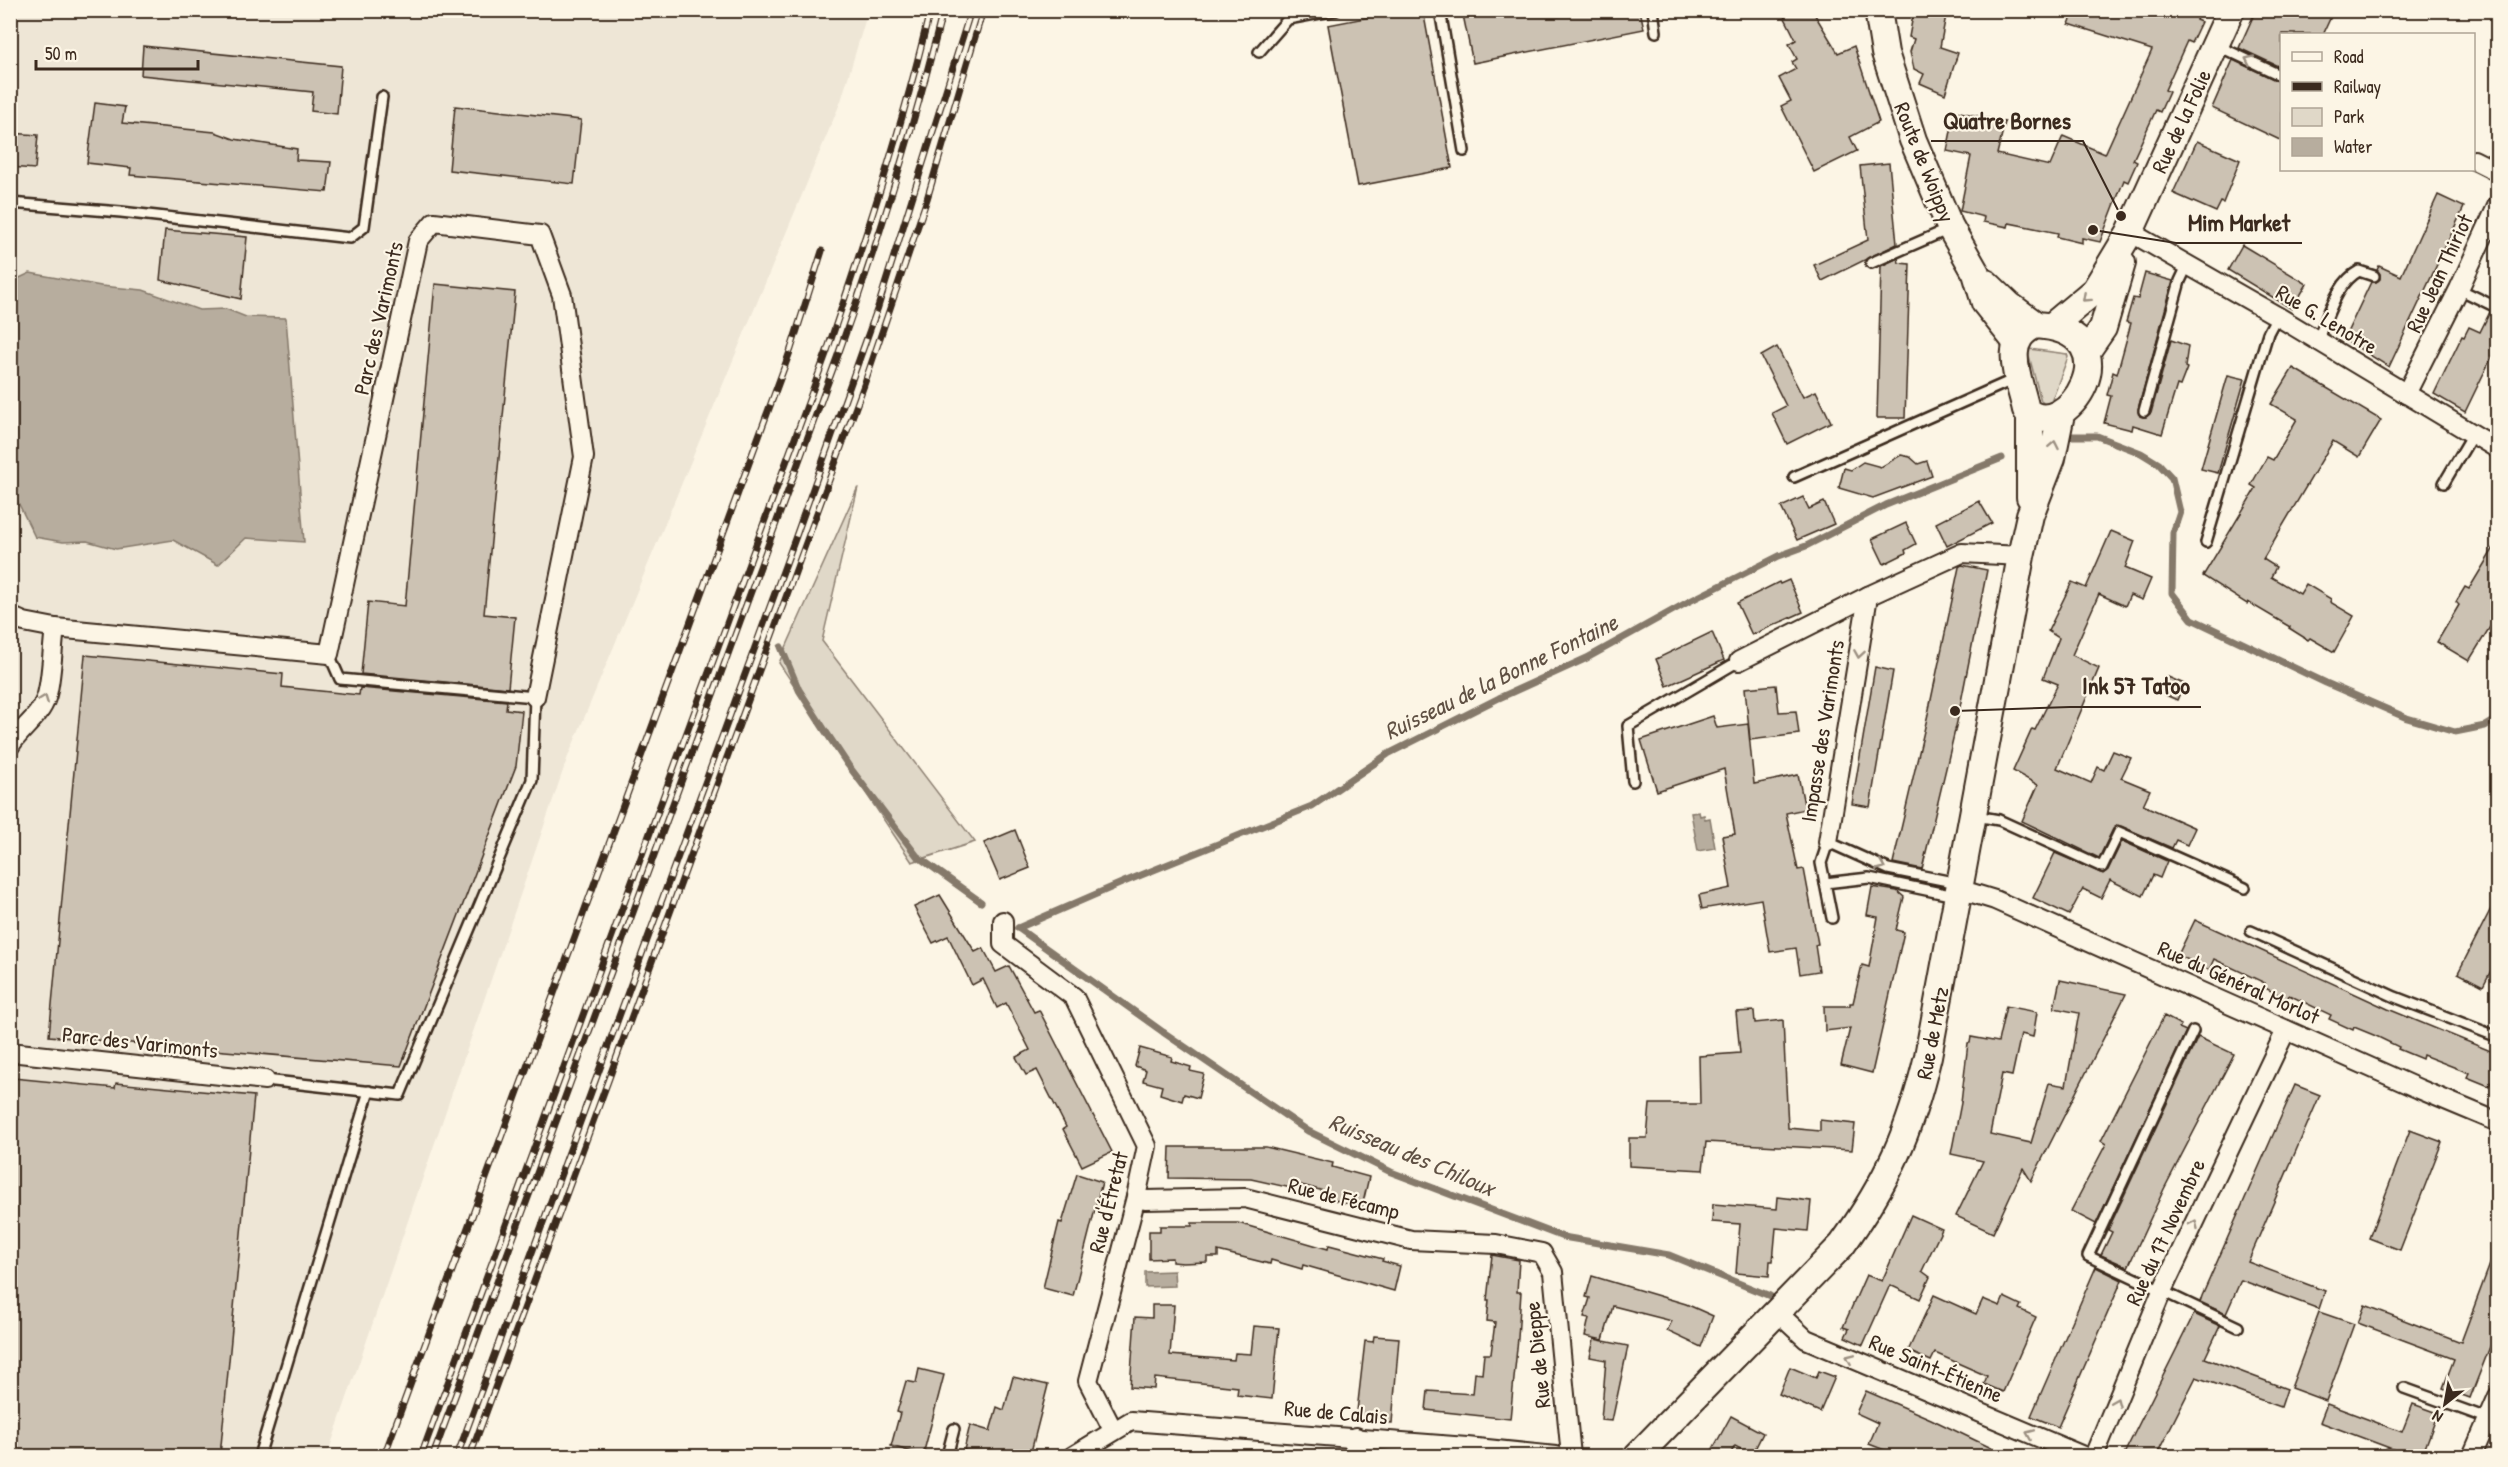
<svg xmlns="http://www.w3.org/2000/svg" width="2508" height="1467" viewBox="0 0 2508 1467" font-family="'Patrick Hand',sans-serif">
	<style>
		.built { fill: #eee6d6 }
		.green { fill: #e0d8c8; stroke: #8e8173; stroke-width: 1.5 }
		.water { fill: #b7ad9e; stroke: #85796b; stroke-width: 1.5 }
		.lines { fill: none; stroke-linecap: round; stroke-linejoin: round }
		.stream { stroke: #85796b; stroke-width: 7 }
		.building { fill: #ccc2b3; stroke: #3b2a1e; stroke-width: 1.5 }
		.lane-casing { stroke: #3b2a1e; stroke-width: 14 }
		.street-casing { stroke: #3b2a1e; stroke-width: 22 }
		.secondary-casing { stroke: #3b2a1e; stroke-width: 30 }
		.lane { stroke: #fcf5e5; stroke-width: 9 }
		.street { stroke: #fcf5e5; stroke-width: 18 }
		.secondary { stroke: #fcf5e5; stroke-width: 26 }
		.rail-casing { stroke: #3b2a1e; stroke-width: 7 }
		.rail { stroke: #fcf5e5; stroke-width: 4.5; stroke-dasharray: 14; stroke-linecap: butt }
		.oneway { stroke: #9c9082 }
		.labels { text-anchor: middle; stroke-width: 4.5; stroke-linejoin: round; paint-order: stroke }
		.street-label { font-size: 22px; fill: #3b2a1e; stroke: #fcf5e5 }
		.water-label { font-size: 24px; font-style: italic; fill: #605144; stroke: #fcf5e5 }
		.leader { fill: none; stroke: #3b2a1e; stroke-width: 2 }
		.callout-dot { fill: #3b2a1e; stroke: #fcf5e5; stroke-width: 2 }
		.callout-label { font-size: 24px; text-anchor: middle; font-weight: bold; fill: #3b2a1e; stroke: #fcf5e5; stroke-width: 4.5; stroke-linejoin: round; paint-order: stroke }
	</style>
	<rect width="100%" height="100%" fill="#fcf5e5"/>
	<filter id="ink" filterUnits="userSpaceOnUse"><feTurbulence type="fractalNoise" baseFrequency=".0167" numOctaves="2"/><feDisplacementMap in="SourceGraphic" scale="12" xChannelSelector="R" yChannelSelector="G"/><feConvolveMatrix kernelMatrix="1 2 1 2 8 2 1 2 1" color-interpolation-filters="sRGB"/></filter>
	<g filter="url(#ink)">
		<path class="built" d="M10,11H868L841,101L567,759L327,1456H11Z"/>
		<g class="green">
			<path d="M2029,349L2067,354L2068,357L2051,402L2046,405L2041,401L2028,352Z"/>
			<path d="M858,487L822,641L975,842L912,862L779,663Z"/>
		</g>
		<g class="water">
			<path d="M30,273L101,286L143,290L199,310L226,309L246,317L286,318L304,542L246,538L218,565L173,540L116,549L87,541L63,542L35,537L11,488L14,454L10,441L11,282Z"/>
			<path d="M1699,812L1700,816L1704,815L1705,819L1710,818L1715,848L1698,851L1691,813Z"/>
			<path d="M1174,1271L1175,1286L1145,1287V1272Z"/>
		</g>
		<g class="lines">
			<g class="stream">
				<path d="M2071,436H2097L2141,453L2159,464L2172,478L2180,512L2173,533L2172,593L2192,619L2326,683L2407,718L2455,732L2485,726L2498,718"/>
				<path d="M781,647L799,690L824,729L848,765L917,856L981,902"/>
				<path d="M1018,928L1124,882L1312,806L1388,754L1499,698L1587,658L1688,602L1779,556L1806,546L1886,505L2002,458"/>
				<path d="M1018,928L1163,1032L1308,1131L1391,1172L1563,1237L1669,1255L1770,1296"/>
			</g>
		</g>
		<g class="building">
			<path d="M1406,10H1423L1452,168L1358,186L1328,25Z"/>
			<path d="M1462,10H1557L1558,16L1584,10H1640L1644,29L1473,63Z"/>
			<path d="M1781,10H1812L1838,53L1854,46L1879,122L1850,137L1857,151L1814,172L1781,106L1791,101L1779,78L1796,69L1792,62L1797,59L1789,44L1796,40Z"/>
			<path d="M1914,10H1947L1940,47L1958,53L1945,94L1920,83L1924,74L1914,69L1910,52L1914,39L1909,37Z"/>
			<path d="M2075,10H2201L2196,20L2201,22L2191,43L2187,41L2165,90L2169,92L2160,112L2156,110L2133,160L2137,162L2128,182L2124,180L2100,242L2082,238V243L2057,237L2058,233L2034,228L2009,223L2008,227L1983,222L1984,217L1960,211L1971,156L1947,151L1955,111L2005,122L1997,154L2050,166L2063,136L2105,154L2152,50L2069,24Z"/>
			<path d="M2256,10H2334L2323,34H2282V68L2239,48Z"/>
			<path d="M143,46L341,66L337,114L311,111L313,92L141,75Z"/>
			<path d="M2233,60L2282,83V141L2212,108Z"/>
			<path d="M95,103L125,107L122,123L215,132L234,139L297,149L296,160L331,162L327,192L130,175L131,168L87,163Z"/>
			<path d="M455,106L581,120L574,184L449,170Z"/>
			<path d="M10,133L38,135L35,169L10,167Z"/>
			<path d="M2197,141L2240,160L2223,203L2221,202L2216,212L2173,193Z"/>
			<path d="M1889,163L1897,244L1822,281L1814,265L1868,240L1860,166Z"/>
			<path d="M2438,195L2464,207L2389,367L2344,339L2371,282H2376L2380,279V274L2377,270L2379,266L2401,276Z"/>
			<path d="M165,230L247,237L241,299L160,280Z"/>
			<path d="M2242,245L2307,284L2292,309L2228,270Z"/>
			<path d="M1898,258L1899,263L1910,264L1905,418H1877L1881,266Z"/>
			<path d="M2145,273L2173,281L2138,409L2140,416L2146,417L2151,413L2171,340L2188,346L2185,367L2187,368L2180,386L2177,385L2162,434L2133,425L2132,430L2104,423L2111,396L2107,395L2113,372L2117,374L2131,323L2126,322L2133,298L2138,299Z"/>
			<path d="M435,284L515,292L484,614L515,617L508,688L361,674L368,602L405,606Z"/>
			<path d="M2490,312L2498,315V344L2465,412L2434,394L2462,336L2464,337L2469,327L2480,332Z"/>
			<path d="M1777,347L1803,397L1816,391L1831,422L1787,444L1772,413L1786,406L1761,356Z"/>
			<path d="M2293,368L2381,420L2359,457L2333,441L2263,559L2276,567L2271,577L2300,594L2306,584L2331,599L2330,602L2354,616L2334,652L2310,638L2308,640L2289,628L2290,627L2248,602L2247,604L2203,576L2256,488L2251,485L2267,457L2273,460L2297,419L2271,404Z"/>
			<path d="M2228,375L2245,379L2218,473L2201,469Z"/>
			<path d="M1901,455L1910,457L1918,464L1927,461L1932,476L1873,498L1839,488L1844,468L1851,470L1863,462L1881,467Z"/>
			<path d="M1803,497L1809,509L1824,502L1834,524L1797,540L1781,507Z"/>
			<path d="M1979,501L1992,523L1947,546L1936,523Z"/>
			<path d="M1906,523L1916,544L1905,550L1906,553L1884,564L1872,539Z"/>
			<path d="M2111,531L2135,541L2125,568L2151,579L2142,600L2130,595L2125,606L2099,594L2072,655L2099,668L2057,768L2091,783L2098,767L2104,770L2113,751L2131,758L2121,778L2150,790L2143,805L2195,828L2187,845L2176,840L2172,848L2118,825L2113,829L2099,858L2022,821L2038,785L2013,771L2032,729L2035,730L2058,684L2043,678L2059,638L2048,631L2072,582L2086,588Z"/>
			<path d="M2498,541V614L2469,661L2437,642L2459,605L2456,602L2465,587L2469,589Z"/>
			<path d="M1962,565L1987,570L1957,722L1922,869L1893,863L1928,714L1959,567Z"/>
			<path d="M1789,580L1803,612L1752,635L1737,603L1779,582L1780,584Z"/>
			<path d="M1712,632L1724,660L1667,686L1656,659Z"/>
			<path d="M85,655L283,674L282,687L359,695L360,688L507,701L506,709L522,711L516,766L401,1066L49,1036Z"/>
			<path d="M1875,667L1893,671L1870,807L1852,804Z"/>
			<path d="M2168,677L2184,684L2177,700L2161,693Z"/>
			<path d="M1776,685L1779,712L1796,711L1799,734L1750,740L1745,688Z"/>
			<path d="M1713,716L1717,728L1748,724L1754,784L1798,775L1805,809L1786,813L1798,870L1804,869L1818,944L1815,945L1819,971L1800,974L1796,948L1770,952L1761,899L1702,909L1699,895L1731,888L1722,836L1735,834L1724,769L1657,791L1641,740Z"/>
			<path d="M1015,830L1030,868L1000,880L984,843Z"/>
			<path d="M2122,841L2167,861L2160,878L2153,875L2143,896L2110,880L2101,898L2083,889L2069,915L2033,898L2055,853L2103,874L2108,870Z"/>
			<path d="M1872,887L1897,891L1904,897L1896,930L1904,932L1872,1073L1841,1065L1850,1028L1825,1031L1824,1006H1850V1003H1853L1862,965L1869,967L1878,917L1867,915Z"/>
			<path d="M940,895L975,952L983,948L996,972L1009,966L1034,1012L1039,1010L1112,1152L1082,1166L1063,1129L1066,1127L1037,1070L1026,1075L1016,1057L1030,1050L1006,1003L997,1008L983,979L972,985L948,936L933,943L914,907Z"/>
			<path d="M2498,895V957L2483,986L2458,973Z"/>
			<path d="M2195,920L2388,1009L2498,1054V1085L2491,1082L2489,1086L2467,1077L2469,1073L2423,1055L2422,1059L2398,1049L2399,1047L2376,1036L2354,1027L2353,1030L2329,1019L2331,1015L2289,995L2287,999L2263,987L2265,983L2214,959L2209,970L2178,955Z"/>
			<path d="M2060,980L2126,994L2031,1181L2023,1168L1993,1233L1956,1216L1983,1161L1951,1154L1961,1103L1968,1043H1970L1971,1037L1998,1042L2006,1006L2037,1012L2033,1037L2021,1034L2012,1076L2002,1074L1990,1134L2031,1143L2049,1083L2066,1086L2079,1013L2054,1008Z"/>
			<path d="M1754,1011L1755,1023L1783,1020L1788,1128L1820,1131V1120L1855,1124L1852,1150L1706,1142L1703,1170L1629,1166V1138H1647L1650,1104H1700L1699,1056L1740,1053L1736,1012Z"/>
			<path d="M2164,1016L2181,1025L2179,1028L2186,1031L2096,1224L2071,1211L2106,1144L2101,1141Z"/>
			<path d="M2198,1037L2234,1054L2164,1189L2128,1267L2101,1255L2112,1232L2108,1230Z"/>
			<path d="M1140,1048L1172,1057L1171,1061L1191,1067L1190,1071L1204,1074L1198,1098L1184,1094L1182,1101L1160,1094L1162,1086L1143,1081L1146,1070L1135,1066Z"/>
			<path d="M13,1078L115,1088L116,1083L254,1096L220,1456H10V1108Z"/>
			<path d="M2295,1085L2320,1095L2248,1262L2325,1291L2319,1309L2241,1280L2226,1314L2200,1302L2202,1296Z"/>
			<path d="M2410,1130L2442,1142L2400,1250L2369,1238Z"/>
			<path d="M1170,1147H1266L1333,1163L1332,1167L1369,1177L1362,1207L1322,1197L1324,1191L1293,1183L1291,1188L1251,1179L1169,1178Z"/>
			<path d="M1077,1174L1102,1182L1073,1296L1043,1288L1059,1222L1062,1223Z"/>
			<path d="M1778,1197L1811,1201L1808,1231L1776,1228L1773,1261H1770L1769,1276L1736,1273L1740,1224L1712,1222L1713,1204L1777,1209Z"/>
			<path d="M1911,1215L1942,1229L1922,1271L1930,1277L1920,1299L1890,1285L1863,1345L1845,1337L1849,1329L1843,1327L1866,1275L1882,1281Z"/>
			<path d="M1192,1223H1238L1328,1249L1329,1245L1383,1259L1382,1261L1400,1266L1394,1291L1303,1265L1302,1269L1271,1260L1270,1264L1218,1251V1257H1207V1262L1183,1263L1172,1262V1258L1149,1259V1231H1160V1226H1192Z"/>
			<path d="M2496,1248L2498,1326L2470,1398L2443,1388L2454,1359L2358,1323L2365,1305L2461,1342Z"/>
			<path d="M1492,1255L1519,1260L1517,1292H1521L1518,1338L1510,1419L1426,1410L1428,1391L1473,1394L1475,1373L1482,1374L1484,1354H1491L1495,1322L1487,1321L1489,1300H1487Z"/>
			<path d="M2096,1267L2122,1280L2058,1427L2031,1416Z"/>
			<path d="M1592,1276L1686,1304L1713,1316L1701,1347L1667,1331L1672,1321L1613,1306L1603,1340L1585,1336L1589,1318L1584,1317L1590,1298L1586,1297Z"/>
			<path d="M1934,1295L1976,1314L1983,1299L2000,1306L2004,1297L2021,1305L2019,1309L2036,1317L2003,1392L1984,1384L1987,1376L1935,1353L1931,1361L1908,1351Z"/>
			<path d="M1152,1305H1174L1170,1355L1234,1360L1235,1353L1251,1354L1254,1326L1279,1328L1272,1399L1237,1395L1238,1387L1155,1378L1154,1389L1130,1387L1135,1317L1152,1318Z"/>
			<path d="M2319,1312L2354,1324L2326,1401L2291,1388Z"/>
			<path d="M2194,1314L2220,1326L2205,1358L2287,1389L2281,1407L2196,1377L2156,1456H2123Z"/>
			<path d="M1374,1336L1399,1338L1392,1423L1356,1420L1365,1341L1373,1342Z"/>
			<path d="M1594,1339L1628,1346L1612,1421L1601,1420L1606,1360L1590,1357Z"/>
			<path d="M1790,1367L1816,1378L1819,1371L1835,1377L1820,1412L1779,1394Z"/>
			<path d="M919,1369L944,1375L923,1455L891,1446L900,1413L897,1412L906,1381L916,1383Z"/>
			<path d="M1013,1377L1048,1385L1030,1456H987L964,1450L970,1425L990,1431L997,1407L1004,1410Z"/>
			<path d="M1866,1391L1931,1419L2008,1456H1900L1869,1444L1878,1423L1856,1413Z"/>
			<path d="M2327,1404L2402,1432L2413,1404L2438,1413L2422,1456H2393L2395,1450L2320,1422Z"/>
			<path d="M1731,1416L1763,1433L1752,1455L1735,1446L1729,1456H1709Z"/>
		</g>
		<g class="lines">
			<defs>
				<g id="lane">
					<path d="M1440,10L1464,151"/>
					<path d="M1653,10L1656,32"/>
					<path d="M2216,45L2282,76"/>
					<path d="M1259,52L1288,19L1336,10"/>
					<path d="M10,203L121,212L350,238L364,227L382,97"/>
					<path d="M1871,263L1949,229"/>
					<path d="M2459,289L2498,308"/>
					<path d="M2317,340C2328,318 2336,283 2359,271L2374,276"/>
					<path d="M2144,411L2180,281L2188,264"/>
					<path d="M1794,477L2017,378"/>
					<path d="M2444,483L2473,434"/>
					<path d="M2206,542L2268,333L2277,316"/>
					<path d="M1633,781L1628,726L1739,661"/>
					<path d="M1976,816L1999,820L2102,867L2119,832L2245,888"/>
					<path d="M1825,883L1821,863L1828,842L1888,869L1958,883"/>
					<path d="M1832,918L1825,883L1869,878L1955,896"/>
					<path d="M2251,931L2395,997L2498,1037"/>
					<path d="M2193,1031L2088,1256L2238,1327"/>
					<path d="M265,1080L400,1095L532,780L535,697L340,679L329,654"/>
					<path d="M2404,1388L2498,1422"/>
					<path d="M259,1456L369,1091"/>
					<path d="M947,1456L954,1429"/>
				</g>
				<g id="street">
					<path d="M2474,160L2498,172"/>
					<path d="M2130,232L2277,316L2498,449"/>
					<path d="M2406,394L2459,289L2498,204"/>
					<path d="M10,616L24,622L55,628L329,654L418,241L434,222L540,235L562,295L584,457L535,697"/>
					<path d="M1739,661L1868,596L1962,553L2021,556"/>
					<path d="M10,746C20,729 40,717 46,698C52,680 52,648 55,628"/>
					<path d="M1828,842L1868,596"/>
					<path d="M1959,892L1972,893L1995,900L2419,1089L2498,1122"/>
					<path d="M1003,921V944L1074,997L1147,1146L1136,1197L1088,1381L1113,1430"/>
					<path d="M10,1052L265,1080"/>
					<path d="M1136,1197L1145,1200L1245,1198L1411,1240L1496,1244L1542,1253L1553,1272L1571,1456"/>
					<path d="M1778,1313L1806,1339L2083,1456"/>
					<path d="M1073,1456L1131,1421L1467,1447L1556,1456"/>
					<path d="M1354,1456L1356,1437"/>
					<path d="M2094,1456L2162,1291L2286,1030"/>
					<path d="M2472,1456L2498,1396"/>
				</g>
				<g id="secondary">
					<path d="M1878,10L1885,53L1913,140L1950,227L1976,273L1985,303L2016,342"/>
					<path d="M1986,283L2009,305L2036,325"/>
					<path d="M2036,325C2139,332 2064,448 2026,410C2020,380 1999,340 2036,325Z"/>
					<path d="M2052,326L2095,290L2130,232L2231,10"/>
					<path d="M2087,351L2103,328L2122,263"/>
					<path d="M2030,414V497"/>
					<path d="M1637,1456L1842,1245C1888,1181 1910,1132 1928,1056L2021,556L2030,515L2052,458L2061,414"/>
				</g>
			</defs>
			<use href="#lane" class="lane-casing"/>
			<use href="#street" class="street-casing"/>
			<use href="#secondary" class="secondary-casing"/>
			<use href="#lane" class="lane"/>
			<use href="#street" class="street"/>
			<use href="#secondary" class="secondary"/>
			<defs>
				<g id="rail">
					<path d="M384,1456L753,452L791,349L822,251"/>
					<path d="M421,1456L827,351C865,239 903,126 930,10"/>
					<path d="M433,1456L838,355C878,242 914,127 943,10"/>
					<path d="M457,1456L796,536L878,307L971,10"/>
					<path d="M470,1456L864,385L927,199L983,10"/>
				</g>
			</defs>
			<use href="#rail" class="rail-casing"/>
			<use href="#rail" class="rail"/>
		</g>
		<defs><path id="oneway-chevron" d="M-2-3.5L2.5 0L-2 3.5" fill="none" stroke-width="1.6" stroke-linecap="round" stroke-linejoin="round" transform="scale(1.5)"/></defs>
		<g class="oneway">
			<use href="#oneway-chevron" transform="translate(2249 60) rotate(-155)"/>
			<use href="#oneway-chevron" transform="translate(2086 298) rotate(138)"/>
			<use href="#oneway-chevron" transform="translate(2054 445) rotate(-79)"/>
			<use href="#oneway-chevron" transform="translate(1859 654) rotate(99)"/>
			<use href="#oneway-chevron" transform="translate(44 699) rotate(-69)"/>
			<use href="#oneway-chevron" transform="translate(1881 866) rotate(22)"/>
			<use href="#oneway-chevron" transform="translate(2194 1224) rotate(-65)"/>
			<use href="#oneway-chevron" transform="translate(1850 1358) rotate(-157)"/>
			<use href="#oneway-chevron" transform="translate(2116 1402) rotate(-67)"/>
			<use href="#oneway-chevron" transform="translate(2030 1434) rotate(-157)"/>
		</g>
	</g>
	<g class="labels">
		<g class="street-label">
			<text transform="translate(2181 121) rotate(-65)" y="8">Rue de la Folie</text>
			<text transform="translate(1925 162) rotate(68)" y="8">Route de Woippy</text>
			<text transform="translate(2439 273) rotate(-65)" y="8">Rue Jean Thiriot</text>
			<text transform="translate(378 318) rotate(-77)" y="8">Parc des Varimonts</text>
			<text transform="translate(2327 319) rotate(31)" y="8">Rue G. Lenotre</text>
			<text transform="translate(1822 731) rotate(-81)" y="8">Impasse des Varimonts</text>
			<text transform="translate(2239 982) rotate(24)" y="8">Rue du Général Morlot</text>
			<text transform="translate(1932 1033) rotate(-79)" y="8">Rue de Metz</text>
			<text transform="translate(140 1042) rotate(6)" y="8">Parc des Varimonts</text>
			<text transform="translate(1344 1198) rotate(14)" y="8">Rue de Fécamp</text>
			<text transform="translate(1108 1202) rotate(-76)" y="8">Rue d'Étretat</text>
			<text transform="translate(2165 1232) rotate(-65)" y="8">Rue du 17 Novembre</text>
			<text transform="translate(1537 1355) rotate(-96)" y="8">Rue de Dieppe</text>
			<text transform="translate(1936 1368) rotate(23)" y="8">Rue Saint-Étienne</text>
			<text transform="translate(1336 1412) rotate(5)" y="8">Rue de Calais</text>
		</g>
		<g class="water-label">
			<text transform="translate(1501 677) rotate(-26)" y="8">Ruisseau de la Bonne Fontaine</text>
			<text transform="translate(1412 1155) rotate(23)" y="8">Ruisseau des Chiloux</text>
		</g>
	</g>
	<path class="leader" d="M2121 216L2083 141H1931M2093 230L2176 243H2302M1955 711L2070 707H2201"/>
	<g class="callout-dot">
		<circle cx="2121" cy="216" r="6"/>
		<circle cx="2093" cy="230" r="6"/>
		<circle cx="1955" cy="711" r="6"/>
	</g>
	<g class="callout-label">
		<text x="2007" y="129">Quatre Bornes</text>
		<text x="2239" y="231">Mim Market</text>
		<text x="2136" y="694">Ink 57 Tatoo</text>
	</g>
	<rect width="2508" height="1467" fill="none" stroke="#fcf5e5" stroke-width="36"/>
	<rect x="18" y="18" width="2472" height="1431" fill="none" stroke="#3b2a1e" stroke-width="2" filter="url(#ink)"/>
	<rect x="2280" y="33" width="195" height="138" fill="#fcf5e5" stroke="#afa495" stroke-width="1.5"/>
	<rect x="2292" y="52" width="30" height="9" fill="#fcf5e5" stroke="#afa495" stroke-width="1.5"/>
	<text x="2334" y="63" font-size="18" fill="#3b2a1e">Road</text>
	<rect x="2292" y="82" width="30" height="9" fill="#3b2a1e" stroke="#afa495" stroke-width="1.5"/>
	<text x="2334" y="93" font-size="18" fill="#3b2a1e">Railway</text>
	<rect x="2292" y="108" width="30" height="18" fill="#e0d8c8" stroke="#afa495" stroke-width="1.5"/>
	<text x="2334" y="123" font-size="18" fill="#3b2a1e">Park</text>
	<rect x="2292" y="138" width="30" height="18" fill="#b7ad9e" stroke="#afa495" stroke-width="1.5"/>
	<text x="2334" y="153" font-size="18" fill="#3b2a1e">Water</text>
	<g transform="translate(2445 1404) rotate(211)" stroke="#fcf5e5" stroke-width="4.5" paint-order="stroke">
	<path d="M0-4.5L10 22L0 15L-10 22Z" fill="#3b2a1e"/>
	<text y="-9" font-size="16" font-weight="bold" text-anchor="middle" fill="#3b2a1e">N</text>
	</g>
	<path d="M36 60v9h162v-9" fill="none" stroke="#3b2a1e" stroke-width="3"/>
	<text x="45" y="60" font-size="18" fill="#3b2a1e" stroke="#fcf5e5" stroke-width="4.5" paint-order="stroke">50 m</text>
</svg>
